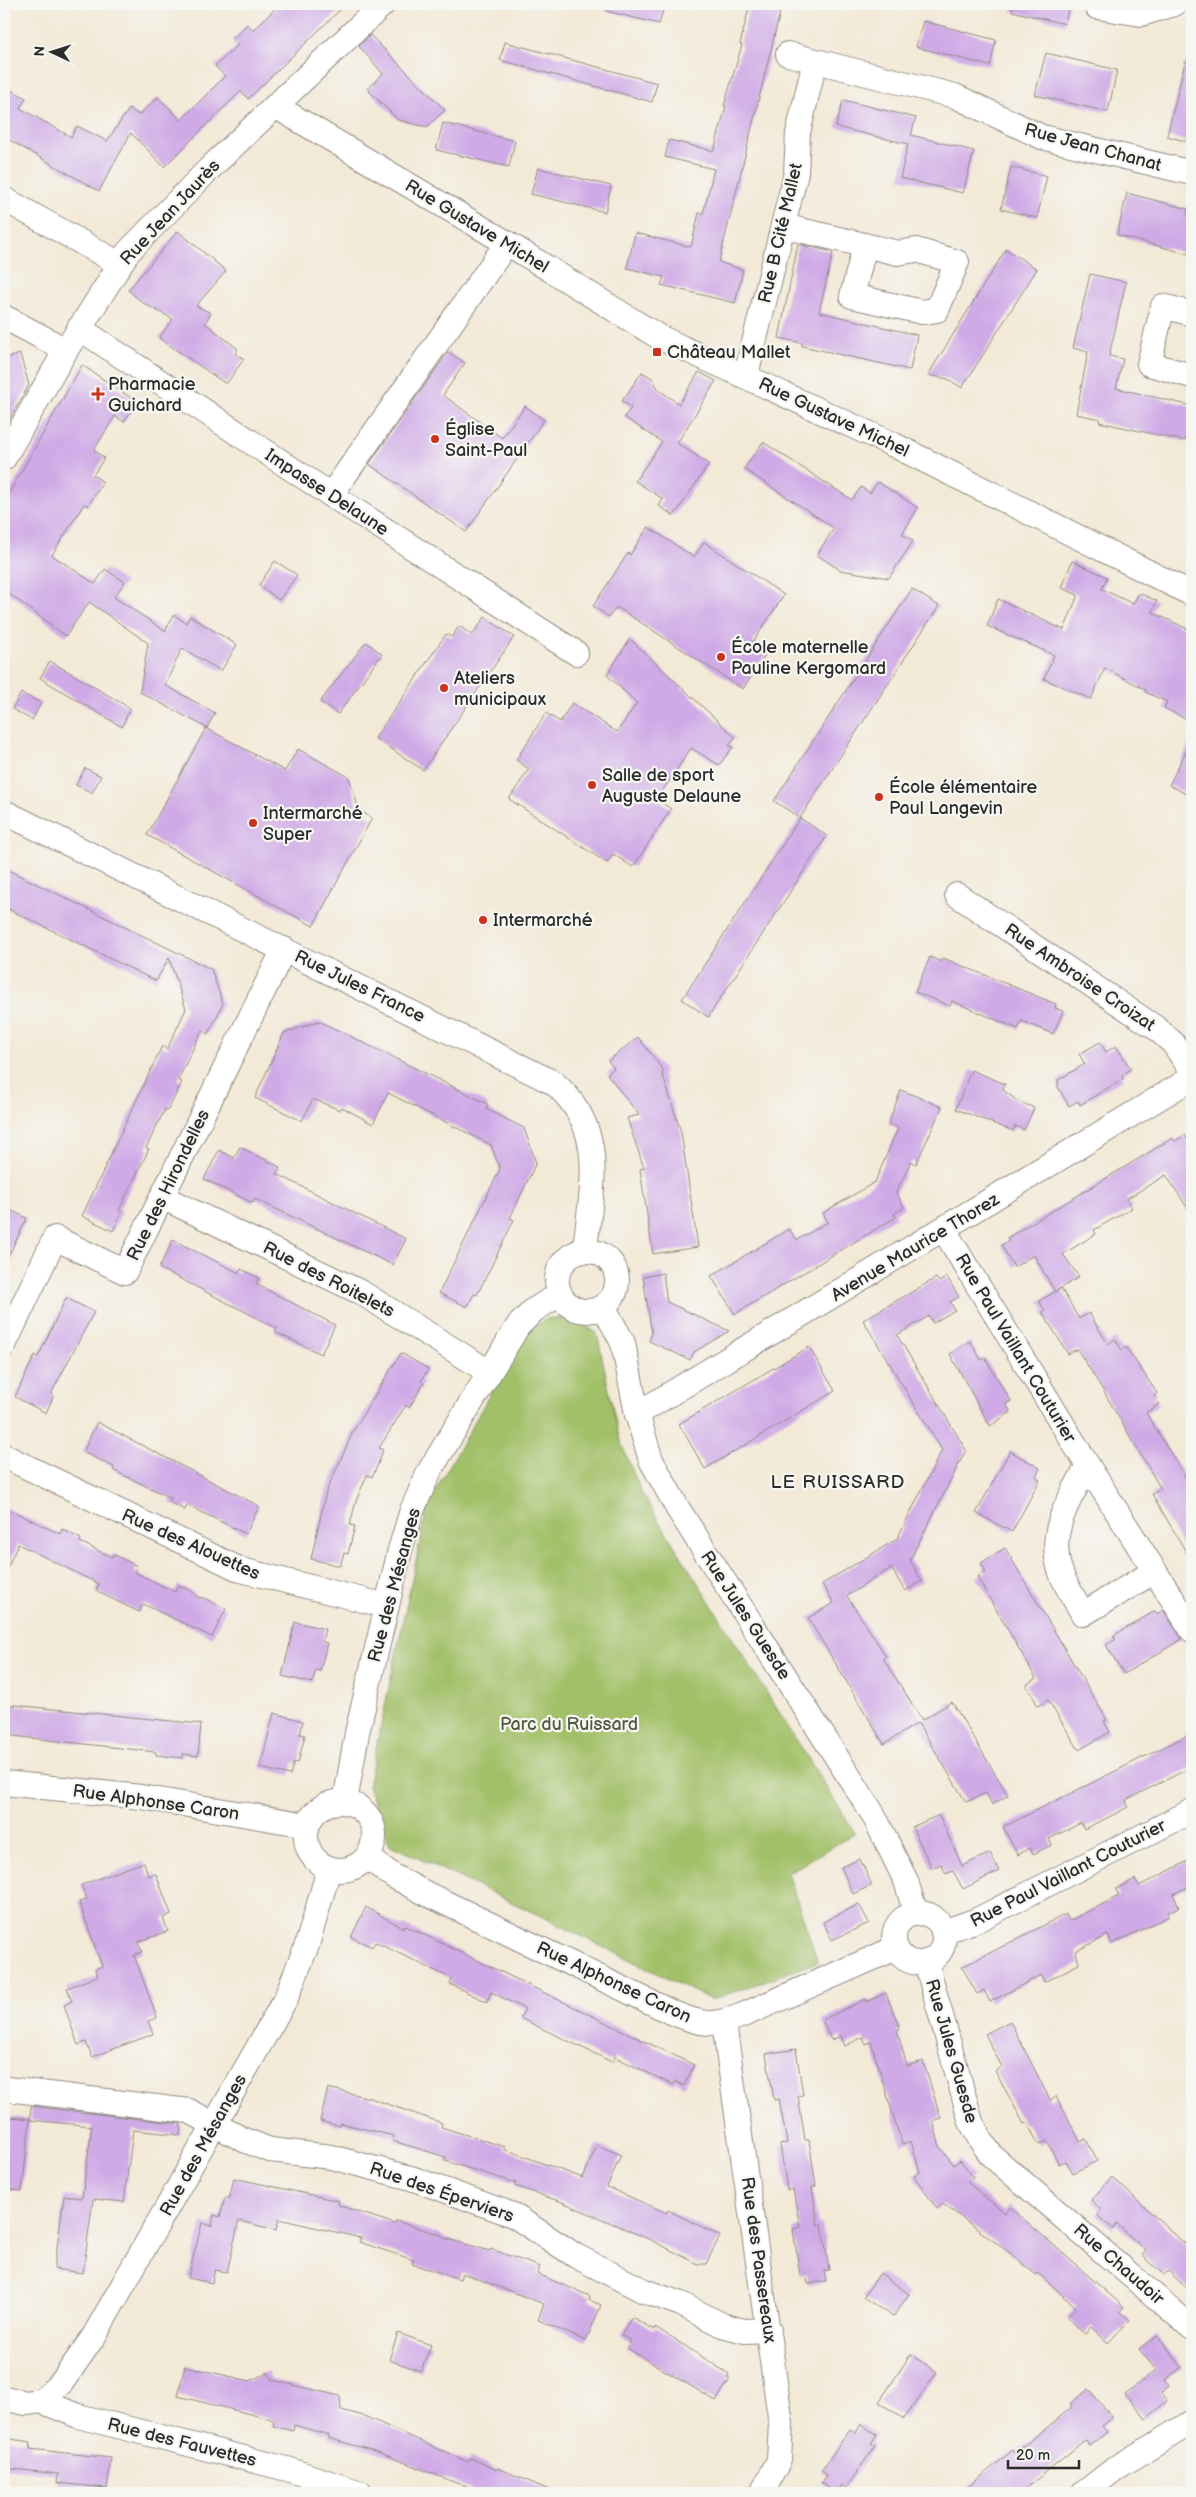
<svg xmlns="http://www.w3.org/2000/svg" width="1196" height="2497" viewBox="0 0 1196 2497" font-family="'Balsamiq Sans',sans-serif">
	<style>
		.green { fill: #a2c067; stroke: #667649 }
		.building { fill: #cfaae6 }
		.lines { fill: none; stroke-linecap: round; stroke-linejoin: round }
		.minor-casing { stroke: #8f8a81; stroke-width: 26 }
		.minor { stroke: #fff; stroke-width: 24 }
		.poi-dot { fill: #c8321e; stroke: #f6f6f2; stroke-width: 2 }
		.labels { text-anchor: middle; stroke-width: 4.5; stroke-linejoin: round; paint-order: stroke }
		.street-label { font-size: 18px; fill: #2b2b2b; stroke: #f6f6f2 }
		.poi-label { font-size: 18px; fill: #2b2b2b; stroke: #f6f6f2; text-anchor: start }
		.park-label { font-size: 18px; fill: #4f583d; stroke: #f6f6f2 }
		.neighbourhood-label { font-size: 19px; letter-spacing: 1px; fill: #2b2b2b; stroke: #f6f6f2 }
	</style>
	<rect width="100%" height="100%" fill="#f6f6f2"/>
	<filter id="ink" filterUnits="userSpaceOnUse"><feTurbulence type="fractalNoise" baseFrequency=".02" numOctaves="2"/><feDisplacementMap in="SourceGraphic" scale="10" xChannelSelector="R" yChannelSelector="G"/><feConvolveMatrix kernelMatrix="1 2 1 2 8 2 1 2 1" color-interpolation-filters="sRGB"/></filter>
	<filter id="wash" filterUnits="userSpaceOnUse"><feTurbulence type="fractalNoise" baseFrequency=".0096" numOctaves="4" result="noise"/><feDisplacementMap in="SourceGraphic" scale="20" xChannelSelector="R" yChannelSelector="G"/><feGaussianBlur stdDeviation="1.12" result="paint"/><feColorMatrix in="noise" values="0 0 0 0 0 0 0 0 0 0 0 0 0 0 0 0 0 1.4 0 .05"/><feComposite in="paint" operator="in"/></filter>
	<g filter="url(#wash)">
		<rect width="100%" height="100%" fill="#f3e9d7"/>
		<path class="green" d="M548,1318L575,1320L597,1333L619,1438L642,1494L855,1833L788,1873L818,1962L711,2000L545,1918L390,1845L368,1786L428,1504L525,1332Z"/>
		<g id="blocks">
			<g class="building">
				<path d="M280,4H346L248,99L241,91L164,167L131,133L99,191L4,137V86L26,98L20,108L71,137L77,126L107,141L129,109L139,115L158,97L181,120L225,76L215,66L238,45L232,40L247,24L253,30Z"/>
				<path d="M606,4H665L659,24L606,11Z"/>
				<path d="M750,4H782L719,262L743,270L735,303L661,285L664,277L627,268L635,233L691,247L699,213L703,214L714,169L665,157L669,140L714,151L726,106H724L742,45L740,44Z"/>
				<path d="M1013,4H1069L1065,24L1012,11Z"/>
				<path d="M923,21L996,40L990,66L916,47Z"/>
				<path d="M370,35L445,110L427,127L398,120L367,89L383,74L359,46Z"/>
				<path d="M505,42L657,83L652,102L500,60Z"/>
				<path d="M1046,53L1117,70L1108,112L1035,95Z"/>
				<path d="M1185,62L1192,63V143L1167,136Z"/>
				<path d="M843,100L916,118L911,135L974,151L963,193L900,178L908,144L836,127Z"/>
				<path d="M443,123L515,141L509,167L436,150Z"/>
				<path d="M1011,167L1047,176L1037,218L1001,209Z"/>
				<path d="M538,168L611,186L605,212L531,194Z"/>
				<path d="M1127,193L1188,209L1187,214L1192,216V255L1117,235Z"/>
				<path d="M178,231L226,271L196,306L211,313L205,323L238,349L235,353L244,359L226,384L159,338L173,319L143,303L128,290Z"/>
				<path d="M798,244L833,252L819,312L917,335L910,370L802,346V343L779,338Z"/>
				<path d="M1006,249L1037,269L962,388L948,379L928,375Z"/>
				<path d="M1090,274L1126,282L1109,356L1123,359L1116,388L1192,406V440L1185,439V441L1099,422L1100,419L1076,414L1088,352L1073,348Z"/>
				<path d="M448,352L465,363L443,395L502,438L525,406L544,420L466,532L369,464Z"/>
				<path d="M20,354L29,385L4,429V359Z"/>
				<path d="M82,365L137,402L124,422L115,416L94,450L104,458L93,475L103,482L88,506L84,504L52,555L95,584L105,569L125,582L114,597L165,631L174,615L186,623L190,616L237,645L221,671L182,648L165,685L215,713L207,728L140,692L148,643L89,602L66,636L4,590V502Z"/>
				<path d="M642,372L652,378L659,390L679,404L699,372L716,381L677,443L709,464L674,516L659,506L663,499L635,481L662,442L624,417L631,408L622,401Z"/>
				<path d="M763,442L852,500L861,487L870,493L878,482L918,508L902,534L913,541L889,578L840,570L817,555L834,528L744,469Z"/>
				<path d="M648,527L694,557L704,542L784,595L753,642L767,652L743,689L617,607L609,617L593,606L628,553L630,555Z"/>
				<path d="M275,561L297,575L279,600L259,585Z"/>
				<path d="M1072,561L1107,577L1102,589L1133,604L1139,593L1157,601L1152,612L1192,631V722L1164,708L1167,702L1145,692L1146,690L1105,668L1091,699L1044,679L1054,655L987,626L998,599L1064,630L1078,595L1062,588Z"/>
				<path d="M912,589L939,606L800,818L774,801Z"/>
				<path d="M485,617L514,637L423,770L375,738L446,634L452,637L459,626L472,635Z"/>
				<path d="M630,639L735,737L729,746L733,747L719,765L691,748L657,799L671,809L633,867L613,854L607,863L509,799L529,769L516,760L546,713L560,722L572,703L617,732L637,703L607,675Z"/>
				<path d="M366,642L382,654L338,714L320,702Z"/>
				<path d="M50,661L130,708L122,727L40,678Z"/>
				<path d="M21,693L41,703L32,720L12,709Z"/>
				<path d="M206,728L285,771L298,749L349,777L359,810L372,818L313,926L147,835Z"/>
				<path d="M1192,739V797L1169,785Z"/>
				<path d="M85,768L101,776L92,793L76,785Z"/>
				<path d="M800,818L827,836L708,1017L682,999Z"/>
				<path d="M4,868L211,969L223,1004L208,1034L202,1030L178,1080L182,1082L168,1110L165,1109L146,1148L149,1149L119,1210L122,1212L113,1231L82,1216L162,1046L167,1049L186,1009L169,958L156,981L4,907Z"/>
				<path d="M930,957L941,962L943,958L1056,1004L1055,1008L1063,1011L1053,1034L1022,1021L1018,1029L952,1001L950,1006L915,992Z"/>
				<path d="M319,1021L488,1104L486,1109L524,1128L536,1163L510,1218L514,1220L477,1295L474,1294L467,1307L439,1293L500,1169L491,1145L388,1093L373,1124L342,1107L340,1110L313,1099L302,1121L255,1098L284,1033Z"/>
				<path d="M638,1037L664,1071L662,1073L681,1132L698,1247L653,1254L640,1169L644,1168L627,1118L639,1115L607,1074L614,1068L608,1061Z"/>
				<path d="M1100,1042L1106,1052L1116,1046L1131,1069L1122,1075L1123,1079L1080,1105L1078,1101L1069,1106L1058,1087V1080L1085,1064L1079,1054Z"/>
				<path d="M971,1070L1005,1084L1003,1090L1016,1100L1034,1108L1024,1130L1015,1126L1013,1131L956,1109Z"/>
				<path d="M901,1090L942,1107L916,1164L911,1161L896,1193L904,1207L894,1214L896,1217L735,1314L711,1276L789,1229L797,1240L828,1222L823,1213L875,1182L898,1128L888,1124Z"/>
				<path d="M1185,1135L1192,1148V1215L1166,1175L1126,1199L1132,1208L1094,1230L1096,1234L1063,1254L1079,1277L1055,1292L1034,1255L1014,1267L1001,1245L1009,1241L1007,1238L1173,1138L1175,1141Z"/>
				<path d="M240,1147L280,1167L277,1174L406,1239L393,1265L255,1199L253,1203L204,1179L219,1150L234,1158Z"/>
				<path d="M4,1207L27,1218L4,1265Z"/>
				<path d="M173,1240L239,1273L241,1269L259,1278L256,1284L335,1325L321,1354L275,1332L277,1328L159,1268Z"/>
				<path d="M663,1273L667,1302L729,1331L694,1352L690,1360L649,1341L652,1334L643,1277Z"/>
				<path d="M947,1277L959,1297L950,1302L955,1310L933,1323L929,1316L897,1335L966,1450L910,1560L922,1581L905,1591L891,1568L847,1596L886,1656L883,1658L922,1720L952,1702L1008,1795L992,1805L986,1793L966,1802L918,1723L884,1744L808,1618L834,1603L822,1584L897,1539L942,1450L863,1320L936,1278L939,1282Z"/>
				<path d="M1061,1288L1079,1319L1089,1313L1108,1344L1115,1339L1122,1350L1126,1347L1157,1393L1154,1396L1159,1404L1146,1413L1192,1488V1562L1152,1494L1161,1489L1101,1387L1077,1349L1068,1354L1042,1312L1045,1311L1039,1301Z"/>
				<path d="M66,1298L94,1312L52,1392L53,1397L46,1413L15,1397L35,1355L38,1357Z"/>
				<path d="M970,1341L981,1360L985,1358L1011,1401L1006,1404L1011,1412L990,1426L950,1354Z"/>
				<path d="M809,1347L835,1391L705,1469L679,1424Z"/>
				<path d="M401,1353L428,1369L421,1381L424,1383L409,1408L406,1405L379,1448L383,1450L378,1464L372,1477L367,1475L356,1501L350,1525L355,1526L348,1554L344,1553L340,1566L311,1559L326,1492L345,1450L353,1431Z"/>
				<path d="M97,1422L259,1506L246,1534L187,1505L185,1510L169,1502L171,1498L113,1470L114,1467L83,1452Z"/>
				<path d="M1010,1451L1040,1468L1036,1477L1040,1480L1012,1532L976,1513Z"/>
				<path d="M4,1507L60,1534L62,1529L81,1539L80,1542L112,1557L113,1554L137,1566L134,1572L175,1592L178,1585L193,1592L197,1597L204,1598L226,1609L212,1637L143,1604L139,1612L96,1591L99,1584L18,1544L4,1575Z"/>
				<path d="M1005,1548L1107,1720L1104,1721L1110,1732L1079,1750L1048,1700L1038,1706L1032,1695L1026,1685L1036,1678L977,1577L986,1572L981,1563Z"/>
				<path d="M1163,1610L1182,1639L1124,1674L1106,1645L1116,1639L1113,1636L1155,1611L1157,1614Z"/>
				<path d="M295,1622L325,1629L322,1642L327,1643L320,1671L316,1670L312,1683L282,1676Z"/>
				<path d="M4,1704L201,1724L198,1756L183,1754V1758L156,1755V1752L4,1735Z"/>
				<path d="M274,1713L303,1721L300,1734L305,1735L298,1763L294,1762L290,1775L260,1768Z"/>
				<path d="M1192,1733V1767L1126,1800L1128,1807L1109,1817L1084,1829L1081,1823L1049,1839L1052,1845L1033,1854L1030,1848L1018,1855L1003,1827Z"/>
				<path d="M939,1815L962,1866L990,1853L999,1871L963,1889L953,1871L946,1874L941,1864L932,1868L912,1827Z"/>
				<path d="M860,1859L872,1885L853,1894L841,1867Z"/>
				<path d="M1192,1859V1885L1173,1894L1179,1907L1168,1912L1169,1916L1112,1944L1108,1935L1076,1951L1079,1964L1044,1982L1041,1975L990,2002L984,1990L977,1994L962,1967L1066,1914L1069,1921L1119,1896L1116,1889L1135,1879L1139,1886Z"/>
				<path d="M144,1862L148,1876L156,1874L171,1914L163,1918L168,1931L138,1942L142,1952L134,1955L157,2018L148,2021L153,2034L92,2057L86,2042L78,2045L64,2005L72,2001L67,1988L98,1976L95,1969L102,1966L79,1902L87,1899L81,1885Z"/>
				<path d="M859,1904L869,1923L832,1940L823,1922Z"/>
				<path d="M366,1907L403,1928L404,1925L694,2065L684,2086L675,2081L673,2085L615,2057L612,2062L520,2018L525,2009L491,1992L487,2002L450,1984L452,1979L413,1960L375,1942L372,1947L351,1937Z"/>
				<path d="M886,1993L900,2029L897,2030L907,2066L923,2061L941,2118L933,2121L940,2147L954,2165L960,2160L966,2168L973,2177L967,2182L1005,2213L1010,2207L1124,2307L1120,2311L1130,2320L1108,2343L1091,2327L1085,2334L1067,2317L1076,2307L1038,2273L1036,2275L1014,2256L943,2204L937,2209L914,2176L920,2172L911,2141L902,2144L871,2042L866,2044L863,2037L845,2046L841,2036L831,2040L822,2020L866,1999L867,2002Z"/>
				<path d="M1010,2021L1050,2100L1056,2096L1080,2141L1086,2139L1097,2161L1073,2173L1066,2161L1059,2164L1047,2141L1039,2145L1027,2123L1024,2124L995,2071L1002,2067L985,2034Z"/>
				<path d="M796,2049L803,2095L798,2096L805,2140H809L816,2186L812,2187L818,2225L822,2224L829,2270L824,2271L826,2281L808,2284L806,2274L800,2275L793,2229L800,2227L793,2189L787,2190L780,2144L787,2143L779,2099L774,2100L766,2054Z"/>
				<path d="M328,2088L370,2098L442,2123L441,2127L505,2147L504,2149L583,2178L597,2145L621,2155L607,2187L667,2213L668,2210L720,2236L706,2264H698L651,2240L562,2202L515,2186L516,2183L445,2161L446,2157L393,2141L394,2136L340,2123L339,2126L320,2121Z"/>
				<path d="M31,2106L181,2124L180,2135L133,2130L124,2202L93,2199L83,2273L54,2269L64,2196L82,2198L92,2126L30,2120L22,2191L4,2189V2166L10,2117L30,2119Z"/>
				<path d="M1112,2177L1192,2250V2293L1168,2271L1164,2275L1142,2255L1146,2251L1117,2224L1113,2229L1097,2215L1101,2210L1091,2200Z"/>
				<path d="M234,2178L339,2201L338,2205L395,2224L396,2221L441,2235L444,2238L490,2251L491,2249L540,2267L537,2274L590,2296L589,2300L601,2305L586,2341L538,2320L544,2304L462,2273L460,2279L412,2264L414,2260L359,2242L361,2238L279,2219L276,2230L239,2221L227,2272L215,2270L212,2283L188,2278L202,2223L212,2226L214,2215L220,2217L225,2197L229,2199Z"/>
				<path d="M880,2273L909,2294L893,2317L863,2297Z"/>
				<path d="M632,2317L654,2330L655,2327L729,2374L727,2378L730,2379L716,2401L627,2348L631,2341L621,2335Z"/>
				<path d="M398,2333L431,2345L421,2371L389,2360Z"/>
				<path d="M1157,2335L1182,2367L1165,2380L1169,2386L1161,2393L1167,2401L1146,2419L1125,2394L1156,2370L1139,2349Z"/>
				<path d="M911,2354L937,2372L904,2419L879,2402Z"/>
				<path d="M185,2366L250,2381L268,2372L272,2380L340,2396L341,2410L364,2416L468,2462L470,2458L497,2470L498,2468L556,2493H482L378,2452L328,2438L329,2435L294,2425L293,2431L273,2426L274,2420L178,2396Z"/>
				<path d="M1089,2389L1112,2418L1102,2426L1107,2432L1090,2446L1085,2440L1020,2493H961L1013,2450L1015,2453L1044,2430L1072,2407L1070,2404Z"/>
				<path d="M861,2424L877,2435L871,2443L875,2446L846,2488L842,2485L836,2493L821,2483L827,2475L821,2471L850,2429L856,2433Z"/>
				<path d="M4,2438L31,2442L30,2449L111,2458L107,2488L57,2483L58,2474L4,2468Z"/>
			</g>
		</g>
	</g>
	<g filter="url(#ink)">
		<use href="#blocks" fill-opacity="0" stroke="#8f8a81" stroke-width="1"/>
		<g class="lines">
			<defs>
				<g id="minor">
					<path d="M1097,7L1141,14L1174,4"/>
					<path d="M788,54L955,96L1042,137L1192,173"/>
					<path d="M275,106L507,243L659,337L894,445L1192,594"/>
					<path d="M4,199L120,264"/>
					<path d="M783,226L898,253L916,250L957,262L937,310L922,312L852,296L865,245"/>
					<path d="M1192,314L1163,306L1149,364L1192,376"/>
					<path d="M4,317L66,350"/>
					<path d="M79,328L331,495L576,653"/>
					<path d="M746,375L796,173L798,133L815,61"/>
					<path d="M4,458L66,350L128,252L209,169L383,4"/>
					<path d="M331,495L507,243"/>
					<path d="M4,812L554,1083C609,1131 591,1187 585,1250"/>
					<path d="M957,895L1156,1028L1173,1043L1192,1071"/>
					<path d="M162,1197L362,1293L489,1372"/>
					<path d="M944,1230L1088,1466L1192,1630"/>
					<circle cx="587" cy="1281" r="30"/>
					<path d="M603,1306L623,1343L637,1414L651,1460L678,1509L873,1814L906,1881L916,1914"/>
					<path d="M4,1345L55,1238L125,1272L284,949"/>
					<path d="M637,1414L1192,1078"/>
					<path d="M4,1456L241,1570L387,1606"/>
					<path d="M1088,1466C1069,1499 1046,1533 1061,1573C1066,1587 1076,1601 1083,1614L1155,1571"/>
					<path d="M4,1783L141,1797L307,1825"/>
					<circle cx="340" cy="1836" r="34"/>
					<path d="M345,1802L357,1733L400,1550L412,1510L430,1470L518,1326L534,1310L560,1294"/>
					<path d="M367,1857L393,1876L425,1893L671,2012C701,2025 713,2027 743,2015L896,1948"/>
					<circle cx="919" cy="1938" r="25"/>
					<path d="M943,1932L977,1920L1192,1811"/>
					<path d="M926,1962L971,2122L981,2141L992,2156L1192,2328"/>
					<path d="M724,2023L781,2424L779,2460L762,2493"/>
					<path d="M7,2089L189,2111L244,2140L270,2150L331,2157L411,2178L513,2215L576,2256L644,2291L681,2304L722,2325L744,2331L769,2330"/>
					<path d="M4,2398L26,2403L41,2401L78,2416L287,2469L360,2493"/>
					<path d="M41,2401L62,2382L94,2336L286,1998L307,1945L329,1869"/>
					<path d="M1084,2493L1116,2468L1192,2422"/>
				</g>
			</defs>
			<use href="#minor" class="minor-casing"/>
			<use href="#minor" class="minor"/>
		</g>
	</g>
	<g class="poi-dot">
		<rect x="652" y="347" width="10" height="10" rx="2.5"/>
		<path d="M95.5 386.5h5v5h5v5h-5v5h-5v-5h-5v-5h5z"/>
		<circle cx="435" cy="439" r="5"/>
		<circle cx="721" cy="657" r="5"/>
		<circle cx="444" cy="688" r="5"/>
		<circle cx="592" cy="785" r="5"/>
		<circle cx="879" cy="797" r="5"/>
		<circle cx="253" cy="823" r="5"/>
		<circle cx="483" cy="920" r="5"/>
	</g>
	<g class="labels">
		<g class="street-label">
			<text transform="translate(1093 147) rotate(15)" y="6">Rue Jean Chanat</text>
			<text transform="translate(170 212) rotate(-47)" y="6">Rue Jean Jaurès</text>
			<text transform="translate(477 226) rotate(31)" y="6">Rue Gustave Michel</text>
			<text transform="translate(780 233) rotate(-77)" y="6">Rue B Cité Mallet</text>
			<text transform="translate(834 417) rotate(25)" y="6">Rue Gustave Michel</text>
			<text transform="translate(327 492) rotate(33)" y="6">Impasse Delaune</text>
			<text transform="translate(1080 977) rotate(34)" y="6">Rue Ambroise Croizat</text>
			<text transform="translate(360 986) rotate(26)" y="6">Rue Jules France</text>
			<text transform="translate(168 1185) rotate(-64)" y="6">Rue des Hirondelles</text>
			<text transform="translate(915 1247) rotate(-31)" y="6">Avenue Maurice Thorez</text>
			<text transform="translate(329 1279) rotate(27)" y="6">Rue des Roitelets</text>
			<text transform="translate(1016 1348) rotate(59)" y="6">Rue Paul Vaillant Couturier</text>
			<text transform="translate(191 1544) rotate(24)" y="6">Rue des Alouettes</text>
			<text transform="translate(394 1585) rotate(-75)" y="6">Rue des Mésanges</text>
			<text transform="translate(746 1615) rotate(57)" y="6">Rue Jules Guesde</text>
			<text transform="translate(156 1802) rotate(8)" y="6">Rue Alphonse Caron</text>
			<text transform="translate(1068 1873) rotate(-27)" y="6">Rue Paul Vaillant Couturier</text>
			<text transform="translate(614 1982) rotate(25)" y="6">Rue Alphonse Caron</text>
			<text transform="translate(952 2051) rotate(74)" y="6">Rue Jules Guesde</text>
			<text transform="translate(203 2145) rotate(-61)" y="6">Rue des Mésanges</text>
			<text transform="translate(442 2192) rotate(19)" y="6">Rue des Éperviers</text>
			<text transform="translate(759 2260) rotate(82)" y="6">Rue des Passereaux</text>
			<text transform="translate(1119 2264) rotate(41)" y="6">Rue Chaudoir</text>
			<text transform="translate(182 2442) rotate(14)" y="6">Rue des Fauvettes</text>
		</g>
		<g class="poi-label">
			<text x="667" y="358">Château Mallet</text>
			<text x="108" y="390">Pharmacie<tspan x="108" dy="21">Guichard</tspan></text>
			<text x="445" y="435">Église<tspan x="445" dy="21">Saint-Paul</tspan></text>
			<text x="731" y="653">École maternelle<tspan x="731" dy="21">Pauline Kergomard</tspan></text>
			<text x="454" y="684">Ateliers<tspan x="454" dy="21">municipaux</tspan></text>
			<text x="602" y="781">Salle de sport<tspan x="602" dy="21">Auguste Delaune</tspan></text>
			<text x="889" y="793">École élémentaire<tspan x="889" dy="21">Paul Langevin</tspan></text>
			<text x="263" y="819">Intermarché<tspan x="263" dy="21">Super</tspan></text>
			<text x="493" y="926">Intermarché</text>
		</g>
		<g class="park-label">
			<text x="569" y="1730">Parc du Ruissard</text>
		</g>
		<g class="neighbourhood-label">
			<text x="838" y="1488">LE RUISSARD</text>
		</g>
	</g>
	<rect width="1196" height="2497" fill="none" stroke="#f6f6f2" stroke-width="20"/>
	<g transform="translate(52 52) rotate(274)" stroke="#f6f6f2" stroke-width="4" paint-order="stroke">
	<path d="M0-4L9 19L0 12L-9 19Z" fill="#2b2b2b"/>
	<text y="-8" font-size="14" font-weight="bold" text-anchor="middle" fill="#2b2b2b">N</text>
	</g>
	<path d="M1008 2460v8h71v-8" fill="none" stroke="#2b2b2b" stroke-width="2.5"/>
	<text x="1016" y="2460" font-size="15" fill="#2b2b2b" stroke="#f6f6f2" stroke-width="4" paint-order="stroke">20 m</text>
</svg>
